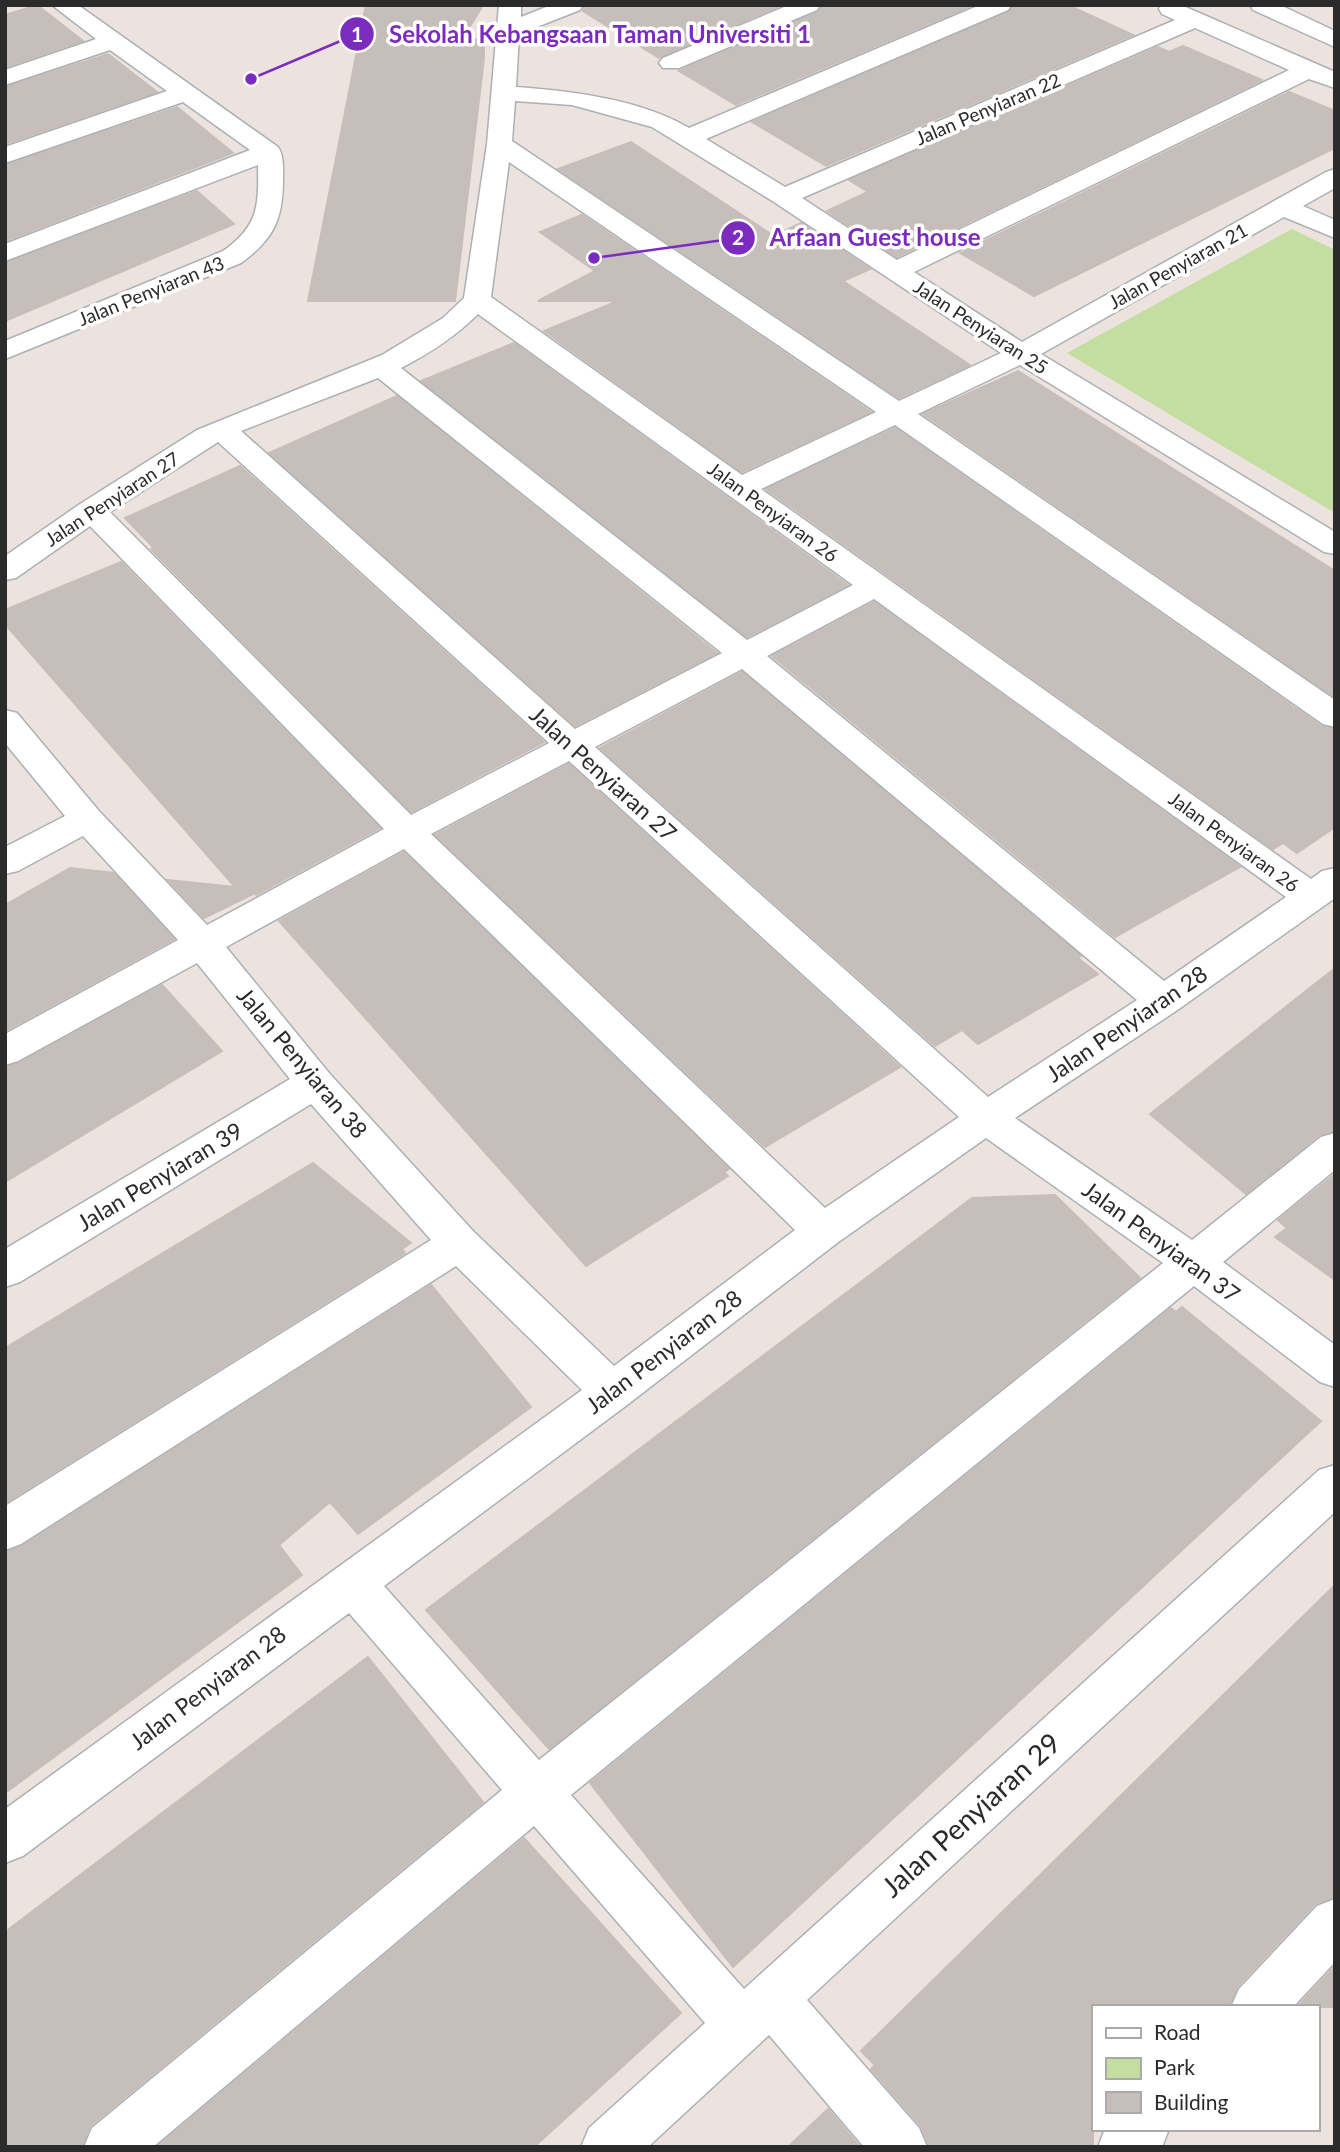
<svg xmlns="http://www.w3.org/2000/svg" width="1340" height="2152" viewBox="0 0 1340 2152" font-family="Lato,sans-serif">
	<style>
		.green { fill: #c4dda0 }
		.building { fill: #c5beba; stroke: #c7beb8; stroke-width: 2 }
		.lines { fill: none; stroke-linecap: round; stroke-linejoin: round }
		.minor-casing { stroke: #abb0b6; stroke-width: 3 }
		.minor { fill: #fff; fill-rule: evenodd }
		.labels { text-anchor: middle; stroke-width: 7; stroke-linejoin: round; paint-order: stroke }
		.far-street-label { font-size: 19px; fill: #2b2b2b; stroke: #fff }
		.street-label { font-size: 23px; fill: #2b2b2b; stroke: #fff }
		.near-street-label { font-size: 28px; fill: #2b2b2b; stroke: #fff }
		.leader { fill: none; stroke: #7b2cbf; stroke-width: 2.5 }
		.callout-dot { fill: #7b2cbf; stroke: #fff; stroke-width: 2.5 }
		.mark-label { font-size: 21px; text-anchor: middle; font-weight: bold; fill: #fff }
		.callout-label { font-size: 24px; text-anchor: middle; font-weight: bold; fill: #7b2cbf; stroke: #fff; stroke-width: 7; stroke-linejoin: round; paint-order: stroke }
	</style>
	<rect width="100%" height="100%" fill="#ece3df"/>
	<path class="green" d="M1292,229L1335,250V513L1067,353Z"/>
	<g class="building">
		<path d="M37,5L83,41L5,67V15Z"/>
		<path d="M366,5H483L466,33L484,45V58L455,301H308Z"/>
		<path d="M585,5H782L659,58L583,11Z"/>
		<path d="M822,5H973L736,105L679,71L818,12Z"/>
		<path d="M1013,5H1068L1133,35L826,166L752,122L1009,12Z"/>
		<path d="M1183,46L1262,80L897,257L827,211L868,192L849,180L1158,47L1169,52Z"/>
		<path d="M108,54L157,92L5,144V87Z"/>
		<path d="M1289,92L1335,111V148L1034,296L960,253Z"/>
		<path d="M177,107L233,153L5,241V165Z"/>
		<path d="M631,142L774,236L801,223L870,269L843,281L970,365L899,398L558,169Z"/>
		<path d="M197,191L234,224L5,321V263Z"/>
		<path d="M582,215L871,412L742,472L544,331L618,301H538L595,271L540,232Z"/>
		<path d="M514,343L848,585L747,637L421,381Z"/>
		<path d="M1018,371L1335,571V697L923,414Z"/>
		<path d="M397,396L717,653L575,726L269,453Z"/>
		<path d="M895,428L1321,726L1335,729V827L1297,853L1283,843L1273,849L766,489Z"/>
		<path d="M240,466L544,742L411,812L151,549L154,548L125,518Z"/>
		<path d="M121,562L380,828L256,895L255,893L204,918L168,880L235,887L5,624V610Z"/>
		<path d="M874,602L1240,867L1115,937L772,656Z"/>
		<path d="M742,672L1081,956L1078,958L1098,974L978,1044L962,1030L935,1046L600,748Z"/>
		<path d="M569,764L900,1067L765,1147L435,835Z"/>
		<path d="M404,852L729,1169L724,1172L728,1176L586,1266L279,921Z"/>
		<path d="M70,868L114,873L174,939L5,1031V905Z"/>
		<path d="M1335,968V1131L1319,1135L1246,1194L1150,1114Z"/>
		<path d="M162,985L222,1051L5,1182V1067L19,1063Z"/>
		<path d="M313,1163L411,1243L402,1249L405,1253L5,1503V1348Z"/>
		<path d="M1335,1174V1280L1275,1237L1287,1228L1278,1220Z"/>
		<path d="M1055,1195L1140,1278L549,1749L426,1610L972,1198Z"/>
		<path d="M431,1285L531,1407L358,1534L330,1502L279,1545L302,1575L5,1793V1552L22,1546Z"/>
		<path d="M1182,1307L1321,1421L733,1967L590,1783L1171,1308L1176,1312Z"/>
		<path d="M1335,1585V1897L1315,1904L1237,1987L1229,2007H1093V2147H929L921,2126L871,2069L875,2065L861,2051Z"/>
		<path d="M368,1657L483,1802L90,2126L82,2147H5V1932Z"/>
		<path d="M524,1838L681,2013L534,2147H157Z"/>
		<path d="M1335,1966V2007H1297Z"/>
		<path d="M828,2109L860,2147H788Z"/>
	</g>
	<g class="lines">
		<defs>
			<g id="minor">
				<path d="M52,5H78L278,147C284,156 283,168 283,179C283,219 274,239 241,263L5,359V341L223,251C258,226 259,207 258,165L5,261V244L250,150L183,102L5,163V147L167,91L110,50L5,85V70L96,39Z"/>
				<path d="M499,5H521V17L551,5H583L580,10L519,34L516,87C571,91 640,99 689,128L980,5H1011L1008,10L706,139L785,187L1175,20L1162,14L1159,9L1161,5H1181L1335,72V88L1309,79L914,272L1022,342L1326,172L1335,169V188L1303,206L1335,220V238L1284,217L1041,354L1335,532V554L1324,552L1020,365L918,414L1335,700V727L1323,724L895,425L761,489L1311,879L1322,871L1335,868V898L1176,1011L1015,1118L1192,1240L1321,1137L1335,1133V1170L1223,1262L1335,1345V1387L1320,1382L1194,1286L571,1795L744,1989L1319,1470L1335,1465V1512L807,2000L919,2128L927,2147H864L769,2035L648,2147H581L589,2128L705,2023L534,1826L153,2147H84L92,2128L502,1790L349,1613L23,1856L5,1863V1809L582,1390L456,1266L21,1544L5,1550V1506L431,1240L311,1104L20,1282L5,1287V1249L290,1079L197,963L18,1061L5,1065V1034L178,940L83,836L18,871L5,874V847L65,816L5,743V710L17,713L99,811L207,925L384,829L90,526L16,578L5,580V556L80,504L197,430L382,355L443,318L464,298L487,144ZM1195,28L1289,70L897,260L802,198ZM515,101L572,105L652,127L774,202L1001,353L899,401L512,141ZM509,162L876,412L742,475L491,297ZM478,314L853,585L747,640L401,368C430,353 455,337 478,314ZM378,378L722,653L575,729L241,431ZM218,442L549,743L411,815L110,512ZM874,599L1286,897L1164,981L767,656ZM742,669L1137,1000L988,1097L595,747ZM569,761L959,1117L825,1208L431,834ZM404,849L795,1230L614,1366L473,1231L329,1073L226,947ZM986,1138L1163,1263L539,1760L384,1586L627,1405L837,1243Z"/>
				<path d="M789,5H820L817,10L679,68H663L659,63L663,58Z"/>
				<path d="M1250,5H1280L1335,31V47L1253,10Z"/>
				<path d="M1335,1899V1962L1293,2007H1231L1239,1989L1317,1906Z"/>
				<path d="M1105,2129H1169L1162,2147H1098Z"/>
			</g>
		</defs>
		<use href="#minor" class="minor-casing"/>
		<use href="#minor" class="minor"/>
	</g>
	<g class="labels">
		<g class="far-street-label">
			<text transform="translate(988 109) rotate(-23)" y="7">Jalan Penyiaran 22</text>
			<text transform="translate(1178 266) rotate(-29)" y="7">Jalan Penyiaran 21</text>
			<text transform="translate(151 291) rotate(-22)" y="7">Jalan Penyiaran 43</text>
			<text transform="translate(981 327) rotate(33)" y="7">Jalan Penyiaran 25</text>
			<text transform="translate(112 499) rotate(-33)" y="7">Jalan Penyiaran 27</text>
			<text transform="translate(773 512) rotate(36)" y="7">Jalan Penyiaran 26</text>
			<text transform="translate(1234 842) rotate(36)" y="7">Jalan Penyiaran 26</text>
		</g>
		<g class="street-label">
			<text transform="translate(603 774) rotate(42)" y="8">Jalan Penyiaran 27</text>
			<text transform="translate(1127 1024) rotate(-34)" y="8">Jalan Penyiaran 28</text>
			<text transform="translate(302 1063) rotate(50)" y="8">Jalan Penyiaran 38</text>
			<text transform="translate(160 1177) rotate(-31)" y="8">Jalan Penyiaran 39</text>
			<text transform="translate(1161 1242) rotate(36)" y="8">Jalan Penyiaran 37</text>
			<text transform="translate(664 1352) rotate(-37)" y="8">Jalan Penyiaran 28</text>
			<text transform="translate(208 1688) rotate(-37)" y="8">Jalan Penyiaran 28</text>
		</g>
		<g class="near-street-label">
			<text transform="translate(971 1815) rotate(-42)" y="10">Jalan Penyiaran 29</text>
		</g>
	</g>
	<path class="leader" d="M251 79L357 34M594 258L738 238"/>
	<g class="callout-dot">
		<circle cx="251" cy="79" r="7"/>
		<circle cx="594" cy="258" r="7"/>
		<circle cx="357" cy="34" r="18"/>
		<circle cx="738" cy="238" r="18"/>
	</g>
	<g class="mark-label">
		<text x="357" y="42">1</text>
		<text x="738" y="245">2</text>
	</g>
	<g class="callout-label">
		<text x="600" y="43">Sekolah Kebangsaan Taman Universiti 1</text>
		<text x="875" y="246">Arfaan Guest house</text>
	</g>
	<rect width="1340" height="2152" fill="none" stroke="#2b2b2b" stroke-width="14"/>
	<rect x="1092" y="2005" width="228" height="126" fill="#ffffff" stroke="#aaaaaa" stroke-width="2"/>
	<rect x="1106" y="2028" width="35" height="10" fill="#ffffff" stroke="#aaaaaa" stroke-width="2"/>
	<text x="1154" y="2040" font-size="21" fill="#2b2b2b">Road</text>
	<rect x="1106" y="2058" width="35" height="21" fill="#c4dda0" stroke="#aaaaaa" stroke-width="2"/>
	<text x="1154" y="2075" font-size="21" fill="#2b2b2b">Park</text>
	<rect x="1106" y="2092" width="35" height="21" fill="#c5beba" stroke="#aaaaaa" stroke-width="2"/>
	<text x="1154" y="2110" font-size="21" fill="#2b2b2b">Building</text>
</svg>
